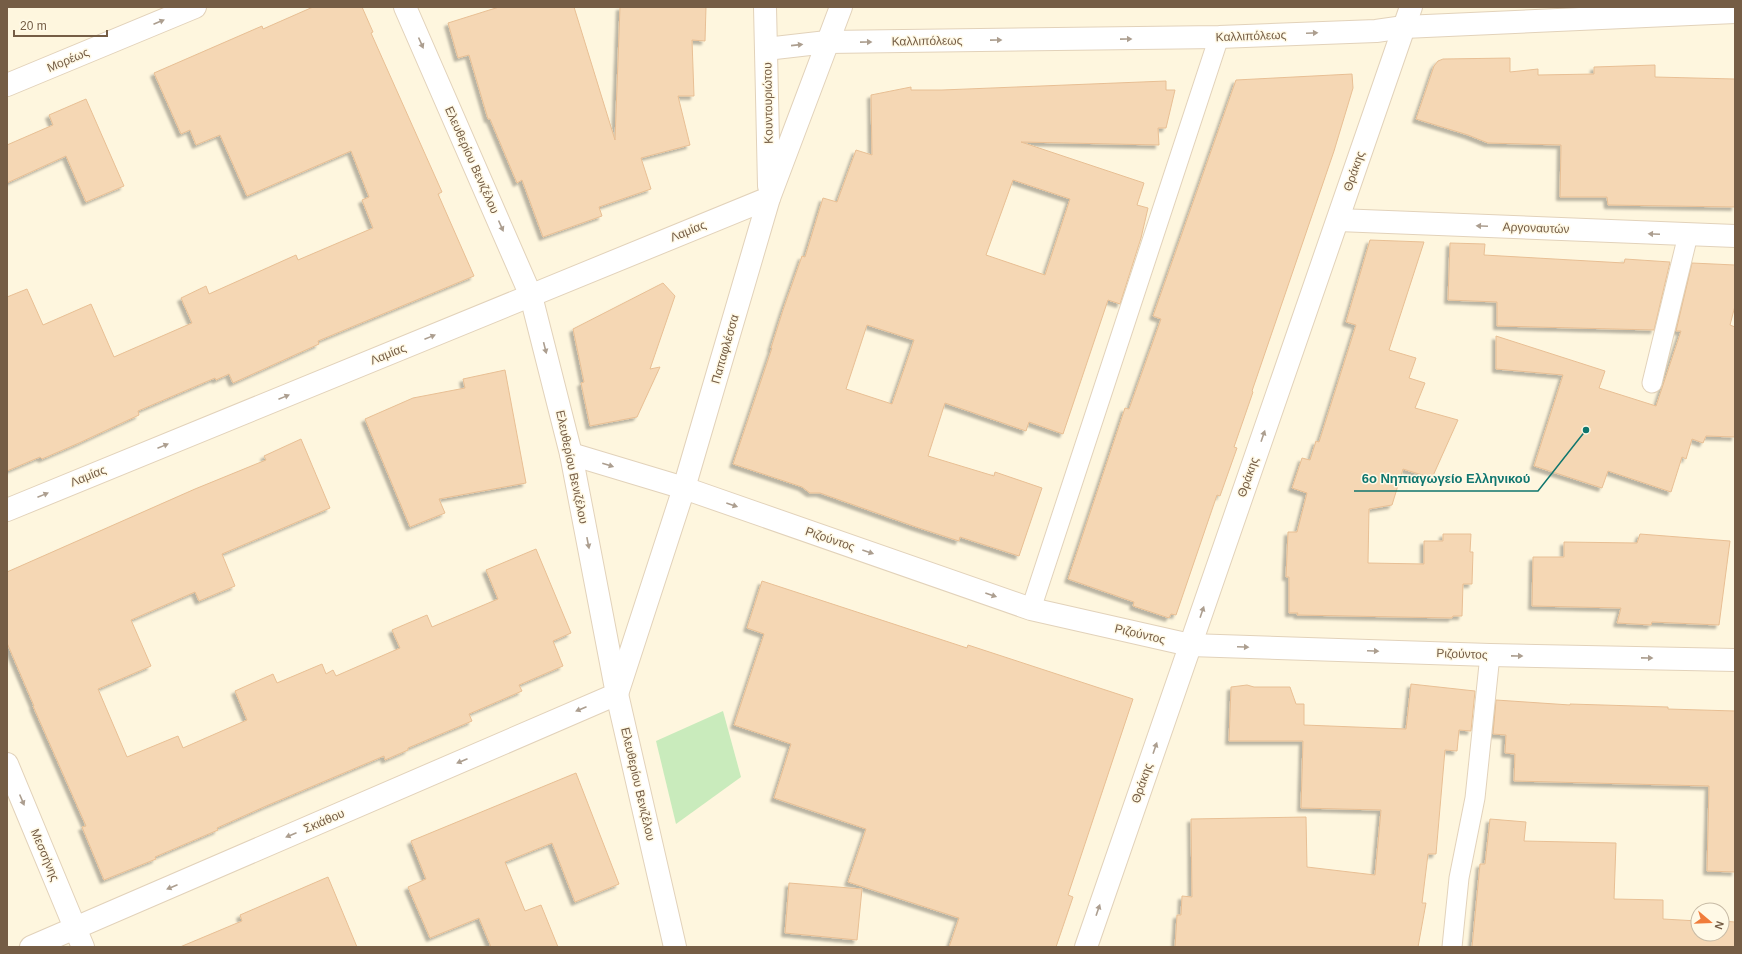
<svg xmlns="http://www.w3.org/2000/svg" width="1742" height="954" viewBox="0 0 1742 954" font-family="Helvetica,sans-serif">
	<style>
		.green { fill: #c9ebbc }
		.building { fill: #f5d7b4; stroke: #e8bf94; fill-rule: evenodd; filter: url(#shadow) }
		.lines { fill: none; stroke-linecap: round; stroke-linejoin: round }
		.service-casing { stroke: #e2d2ba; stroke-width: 21 }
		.minor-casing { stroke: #e2d2ba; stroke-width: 24 }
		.tertiary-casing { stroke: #e2d2ba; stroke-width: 24 }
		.service { stroke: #fff; stroke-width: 19 }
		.minor { stroke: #fff; stroke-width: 22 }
		.tertiary { stroke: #fff; stroke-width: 22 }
		.oneway { fill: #ac9e8f }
		.labels { text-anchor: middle; stroke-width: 3; stroke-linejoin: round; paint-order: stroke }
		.street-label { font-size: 12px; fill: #755d45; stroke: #fff9e6 }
		.leader { fill: none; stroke: #0f766e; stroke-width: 1.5 }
		.callout-dot { fill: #0f766e; stroke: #fff9e6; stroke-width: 1.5 }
		.callout-label { font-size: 13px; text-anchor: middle; font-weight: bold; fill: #0f766e; stroke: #fff9e6; stroke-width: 3; stroke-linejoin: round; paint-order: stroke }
	</style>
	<defs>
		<filter id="shadow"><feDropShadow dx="-3.5" dy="3.5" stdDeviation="1" flood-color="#0004"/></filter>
	</defs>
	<rect width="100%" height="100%" fill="#fef6de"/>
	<path class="green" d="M723,711L741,777L676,824L656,741Z"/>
	<g class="building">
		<path d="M313,7H362L373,32L371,33L442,192L438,194L474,276L318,341L319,344L233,383L229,374L216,380L215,378L138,411L139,415L79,443L42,459L40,457L7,471V297L27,289L43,325L91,304L114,357L192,323L181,298L206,286L209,294L296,255L298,260L373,228L362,200L369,197L351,151L247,196L220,135L196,145L190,130L181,134L154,73L262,26L263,29Z"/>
		<path d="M499,7H574L615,140L620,7H706L705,41L692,40L694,96H678L690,145L641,158L651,189L599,207L602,216L543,237L522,180L517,183L490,119H488L469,55L458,58L448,23Z"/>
		<path d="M1510,58V72L1538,69V75L1594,74V67L1655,65V77L1735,79V207L1608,205L1607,197H1560L1561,145L1488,143L1468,135L1416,119L1434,66L1438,61L1443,59Z"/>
		<path d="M1352,74L1353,88L1334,151L1252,391L1253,392L1234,447L1237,448L1220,496L1217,495L1176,615L1171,614L1169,618L1133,606L1134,602L1068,579L1125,408L1129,409L1161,319L1153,316L1236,80Z"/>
		<path d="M1166,81V90H1175L1166,128H1158L1159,145L1021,142L1144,183L1137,205L1148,208L1141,238L1120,304L1108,300L1063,434L1029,422L1026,431L945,403L928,456L994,476L995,472L1042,488L1019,556L960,537L959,541L916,527L820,493H810L802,487L733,464L772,348H771L783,310L802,256L805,257L823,198L837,202L856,150L872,155L871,95L911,87V90H942ZM1013,180L1070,199L1045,275L986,255ZM867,325L914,340L892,404L846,389Z"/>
		<path d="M86,99L124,186L86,202L66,156L7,183V145L53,125L49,115Z"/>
		<path d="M1370,240L1424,242L1389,350L1416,358L1409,378L1425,383L1415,408L1458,420L1432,478L1403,469L1392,505L1369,509L1368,563L1424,564V541H1443V534H1471L1470,552H1473L1472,584H1463L1462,616H1453L1452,618L1297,615L1298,613H1289V577H1286L1288,532H1297L1307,493L1292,488L1302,458L1310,460L1316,441L1319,442L1356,325L1346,322Z"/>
		<path d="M1450,243L1485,244L1484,255L1624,263L1625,259L1670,262L1654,330L1497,326V302L1448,300Z"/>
		<path d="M1692,263L1735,265V306L1730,325L1735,327V437L1706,436L1703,443L1692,439L1686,459L1682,457L1671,492L1608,471L1602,488L1534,466L1563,375L1496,369V336L1605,371L1599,388L1656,406L1681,331H1676Z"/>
		<path d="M663,283L675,296L650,369L660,367L637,417L590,426L581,383L584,382L573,329Z"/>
		<path d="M505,370L526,483L439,499L445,513L410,527L365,419L413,398L465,388L463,379Z"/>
		<path d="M301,439L330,508L222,554L235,586L199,601L195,592L131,620L151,666L98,689L127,757L178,736L183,748L247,720L235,691L273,674L277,683L322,664L326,674L333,670L336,676L400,648L392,630L427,615L432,627L498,599L486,570L536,549L571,633L553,641L563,666L519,685L522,691L469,714L472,721L408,748V750L385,760L384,756L266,806L217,828L218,830L155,857L156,859L104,880L82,827L86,826L33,706H34L7,643V572L195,489L266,460L264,456Z"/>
		<path d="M1640,534L1730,541L1719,625L1652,622L1651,625L1617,623L1621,608L1532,606L1533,557H1564V542L1637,543Z"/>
		<path d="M762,581L967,648L968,645L1133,699L1068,895L1073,897L1056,947H949L959,918L848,882L866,829L774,798L791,744L734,725L764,634L747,628Z"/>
		<path d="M1411,684L1475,691L1471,731L1459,730L1457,751L1445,750L1436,854H1428L1422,903H1426L1418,947H1175L1177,915H1181L1182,896L1192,897L1191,819L1306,817L1307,867L1375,875L1381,810L1301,808L1303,741H1229L1231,687L1247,685L1254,687H1290L1296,704H1304V725L1406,729Z"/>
		<path d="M1496,700L1570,705V704L1668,707V709L1735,711V872L1707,871L1709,786L1514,781L1515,754L1505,753L1506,735L1493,734Z"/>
		<path d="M576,773L619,884L575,902L552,843L505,862L525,911L541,905L558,947H491L479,918L430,938L408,887L426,879L411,841Z"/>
		<path d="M1490,819L1526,822L1524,841L1616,843L1614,899L1663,900V919L1698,921V934H1722V921L1735,922V947H1472L1480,864H1485Z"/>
		<path d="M328,877L357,947H180L242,921L240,915Z"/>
		<path d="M789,883L862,889L857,940L785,933Z"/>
	</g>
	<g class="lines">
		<defs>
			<g id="service">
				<path d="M1652,383L1688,235"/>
				<path d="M1031,609L1219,37"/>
				<path d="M1452,947L1459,878L1475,798L1490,655"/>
			</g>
			<g id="minor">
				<path d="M765,7L769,186"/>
				<path d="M766,49L827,42L1219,37L1376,31L1404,27L1735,12"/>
				<path d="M7,85L195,7"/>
				<path d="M1338,220L1735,236"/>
				<path d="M571,454L684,488L1031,609L1190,645L1490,655L1735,660"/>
				<path d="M7,510L769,198"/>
				<path d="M7,764L83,947"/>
				<path d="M31,947L617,694L684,488L769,198L841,7"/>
			</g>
			<g id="tertiary">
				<path d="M405,7L531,296L571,454L617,694L675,947"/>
				<path d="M1086,947L1411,7"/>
			</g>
		</defs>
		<use href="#service" class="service-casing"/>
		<use href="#minor" class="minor-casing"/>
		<use href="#tertiary" class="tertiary-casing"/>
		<use href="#service" class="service"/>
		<use href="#minor" class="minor"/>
		<use href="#tertiary" class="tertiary"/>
	</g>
	<defs><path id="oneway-solid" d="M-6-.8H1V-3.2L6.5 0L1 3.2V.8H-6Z"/></defs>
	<g class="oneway">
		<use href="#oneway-solid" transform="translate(159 22) rotate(-23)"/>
		<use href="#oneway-solid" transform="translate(1312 33) rotate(-2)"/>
		<use href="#oneway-solid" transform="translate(1126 39) rotate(-1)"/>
		<use href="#oneway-solid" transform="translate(996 40) rotate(-1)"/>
		<use href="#oneway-solid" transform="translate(866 42) rotate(-1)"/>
		<use href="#oneway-solid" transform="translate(421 43) rotate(66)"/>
		<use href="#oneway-solid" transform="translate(797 45) rotate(-6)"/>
		<use href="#oneway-solid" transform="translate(501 226) rotate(66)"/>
		<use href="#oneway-solid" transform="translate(1482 226) rotate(-178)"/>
		<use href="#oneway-solid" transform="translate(1654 234) rotate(-178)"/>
		<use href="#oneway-solid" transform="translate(430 337) rotate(-22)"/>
		<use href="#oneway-solid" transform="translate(545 348) rotate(76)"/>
		<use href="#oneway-solid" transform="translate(284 397) rotate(-22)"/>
		<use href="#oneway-solid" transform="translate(1263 436) rotate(-71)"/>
		<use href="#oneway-solid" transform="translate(163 446) rotate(-22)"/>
		<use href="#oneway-solid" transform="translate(608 465) rotate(17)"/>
		<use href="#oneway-solid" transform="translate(43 495) rotate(-22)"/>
		<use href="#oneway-solid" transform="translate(732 505) rotate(19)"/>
		<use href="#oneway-solid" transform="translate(588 543) rotate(79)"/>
		<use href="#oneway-solid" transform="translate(868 552) rotate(19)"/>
		<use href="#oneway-solid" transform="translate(991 595) rotate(19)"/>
		<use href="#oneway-solid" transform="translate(1202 612) rotate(-71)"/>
		<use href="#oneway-solid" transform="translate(1243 647) rotate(2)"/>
		<use href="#oneway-solid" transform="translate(1373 651) rotate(2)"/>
		<use href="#oneway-solid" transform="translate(1517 656) rotate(1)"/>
		<use href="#oneway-solid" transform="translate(1647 658) rotate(1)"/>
		<use href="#oneway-solid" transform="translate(581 709) rotate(157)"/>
		<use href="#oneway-solid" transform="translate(1155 748) rotate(-71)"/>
		<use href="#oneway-solid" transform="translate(462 761) rotate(157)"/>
		<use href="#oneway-solid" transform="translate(22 800) rotate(67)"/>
		<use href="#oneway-solid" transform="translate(291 835) rotate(157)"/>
		<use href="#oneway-solid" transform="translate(172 887) rotate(157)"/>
		<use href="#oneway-solid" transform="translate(1098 910) rotate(-71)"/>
	</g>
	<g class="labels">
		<g class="street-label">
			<text transform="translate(1251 36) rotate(-2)" y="4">Καλλιπόλεως</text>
			<text transform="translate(927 41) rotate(-1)" y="4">Καλλιπόλεως</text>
			<text transform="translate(68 60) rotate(-23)" y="4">Μορέως</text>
			<text transform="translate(768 103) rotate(-91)" y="4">Κουντουριώτου</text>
			<text transform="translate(472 160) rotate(66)" y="4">Ελευθερίου Βενιζέλου</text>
			<text transform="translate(1354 171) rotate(-71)" y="4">Θράκης</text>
			<text transform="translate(1536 228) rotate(2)" y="4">Αργοναυτών</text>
			<text transform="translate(688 231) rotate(-22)" y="4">Λαμίας</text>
			<text transform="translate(725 349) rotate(-74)" y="4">Παπαφλέσσα</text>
			<text transform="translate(388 354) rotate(-22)" y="4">Λαμίας</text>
			<text transform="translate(572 467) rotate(78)" y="4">Ελευθερίου Βενιζέλου</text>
			<text transform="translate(88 476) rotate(-22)" y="4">Λαμίας</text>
			<text transform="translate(1248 477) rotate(-71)" y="4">Θράκης</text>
			<text transform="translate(830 539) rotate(19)" y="4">Ριζούντος</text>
			<text transform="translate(1140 634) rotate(13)" y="4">Ριζούντος</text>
			<text transform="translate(1462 654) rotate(2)" y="4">Ριζούντος</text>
			<text transform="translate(1142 783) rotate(-71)" y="4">Θράκης</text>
			<text transform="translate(638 784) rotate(77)" y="4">Ελευθερίου Βενιζέλου</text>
			<text transform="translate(324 821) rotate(-23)" y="4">Σκιάθου</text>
			<text transform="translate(45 855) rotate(67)" y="4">Μεσσήνης</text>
		</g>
	</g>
	<path class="leader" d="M1586 430L1538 491H1354"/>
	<circle class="callout-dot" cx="1586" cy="430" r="4"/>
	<g class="callout-label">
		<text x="1446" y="483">6ο Νηπιαγωγείο Ελληνικού</text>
	</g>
	<rect width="1742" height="954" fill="none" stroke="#755d45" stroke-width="16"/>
	<g transform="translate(1710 922) rotate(109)"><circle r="19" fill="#fff9e6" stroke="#c8bba6"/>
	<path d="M0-3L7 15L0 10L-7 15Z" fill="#f07c3b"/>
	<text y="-6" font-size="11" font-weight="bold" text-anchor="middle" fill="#755d45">N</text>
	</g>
	<path d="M14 30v6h93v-6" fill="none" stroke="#755d45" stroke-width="2"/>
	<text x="20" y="30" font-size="12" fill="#755d45" stroke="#fff9e6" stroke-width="3" paint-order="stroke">20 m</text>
</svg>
